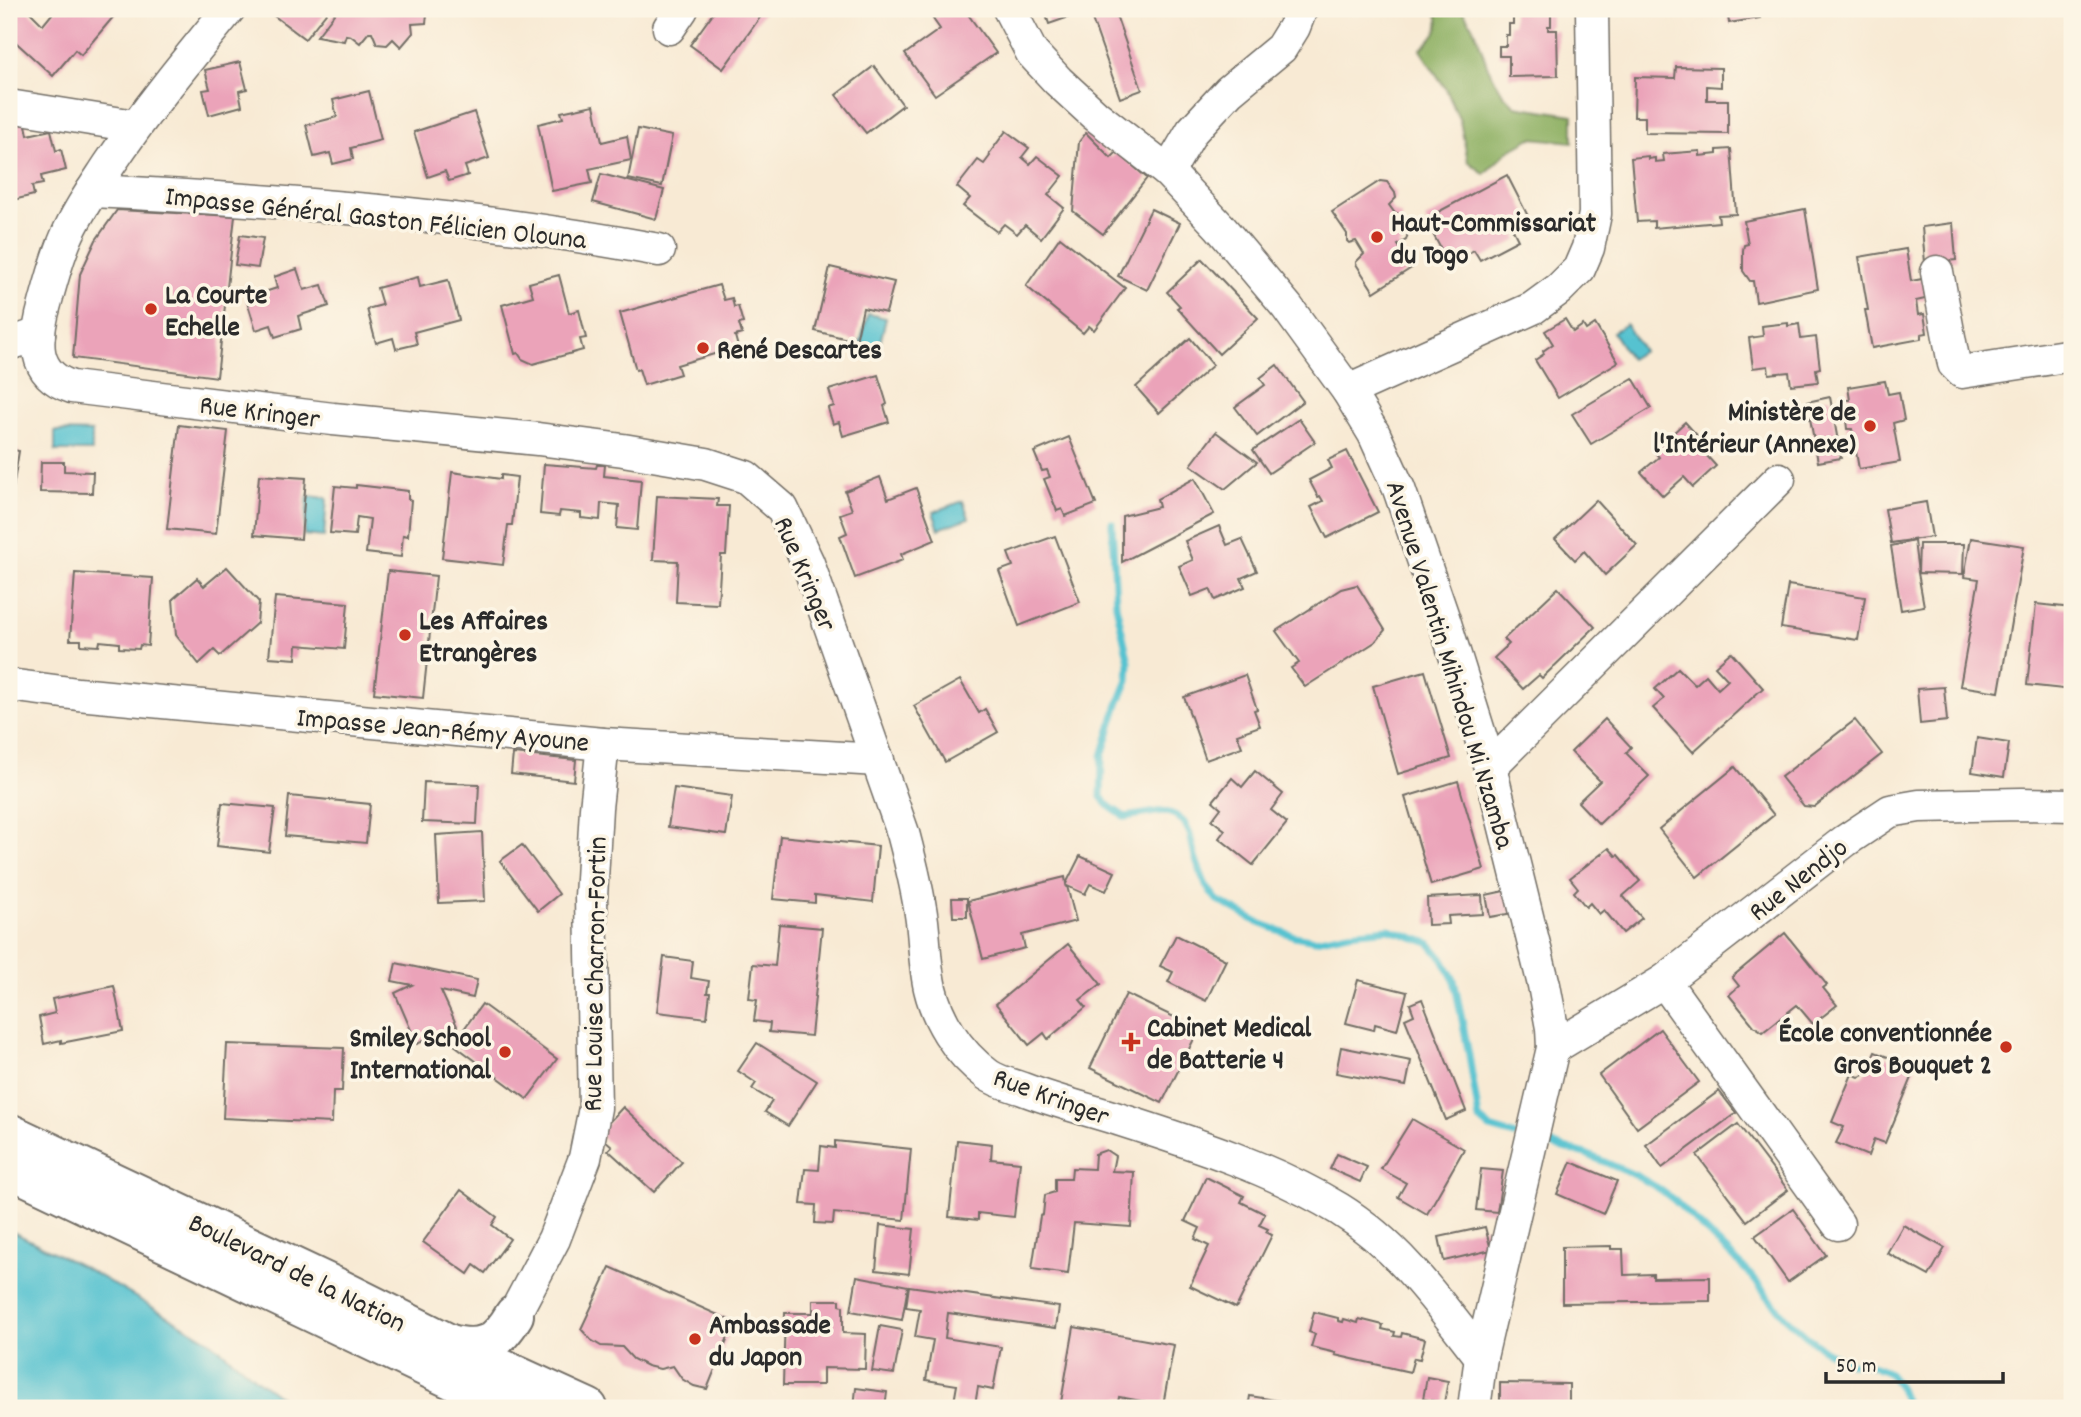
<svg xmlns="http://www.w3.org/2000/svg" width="2081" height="1417" viewBox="0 0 2081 1417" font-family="Dekko,sans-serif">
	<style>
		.forest { fill: #8eb064; stroke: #5c6e48; stroke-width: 2 }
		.water { fill: #56c2d0; stroke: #40767e; stroke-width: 2 }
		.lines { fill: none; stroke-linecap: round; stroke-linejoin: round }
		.stream { stroke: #56c2d0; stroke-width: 7 }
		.building { fill: #eba3b9 }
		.minor-casing { stroke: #736e66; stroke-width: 35 }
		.major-casing { stroke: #736e66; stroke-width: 42 }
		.minor { stroke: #fff; stroke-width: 32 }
		.major { stroke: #fff; stroke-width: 38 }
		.poi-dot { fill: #c8321e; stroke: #fcf5e5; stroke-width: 2.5 }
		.labels { text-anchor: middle; stroke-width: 7; stroke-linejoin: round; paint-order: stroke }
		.street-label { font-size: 28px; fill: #2b2b2b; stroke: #fcf5e5 }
		.poi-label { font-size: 28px; font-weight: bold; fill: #2b2b2b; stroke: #fcf5e5; text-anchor: start }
	</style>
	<rect width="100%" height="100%" fill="#fcf5e5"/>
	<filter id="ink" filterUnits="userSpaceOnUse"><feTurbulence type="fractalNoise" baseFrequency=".0143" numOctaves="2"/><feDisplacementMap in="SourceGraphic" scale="14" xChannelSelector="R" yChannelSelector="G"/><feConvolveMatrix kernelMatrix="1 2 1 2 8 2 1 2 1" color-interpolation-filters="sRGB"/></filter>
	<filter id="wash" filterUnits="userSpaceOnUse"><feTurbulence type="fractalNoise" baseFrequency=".00686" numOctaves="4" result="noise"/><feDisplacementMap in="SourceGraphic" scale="28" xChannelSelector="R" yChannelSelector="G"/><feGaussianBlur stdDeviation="1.57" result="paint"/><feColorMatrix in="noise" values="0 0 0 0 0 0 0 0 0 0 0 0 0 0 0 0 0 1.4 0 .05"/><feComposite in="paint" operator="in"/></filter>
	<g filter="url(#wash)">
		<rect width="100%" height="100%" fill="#f8ead4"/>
		<path class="forest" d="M1434,9H1462L1476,33L1488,68L1503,94L1515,106L1573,115V142L1531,138L1508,151L1484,174L1468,161L1460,121L1446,89L1420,50C1432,38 1446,27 1434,9Z"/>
		<g class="water">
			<path d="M868,314L886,318L879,347L860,343Z"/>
			<path d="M1626,324L1643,351L1630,359L1613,332Z"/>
			<path d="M55,431L92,432V451H55Z"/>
			<path d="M308,496L327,498L324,537L304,535Z"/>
			<path d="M963,501L969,518L939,529L933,512Z"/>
			<path d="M9,1230L87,1269L210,1341L256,1379L295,1408H9Z"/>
		</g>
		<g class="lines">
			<g class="stream">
				<path d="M1112,523L1116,605L1129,662L1128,680L1117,707L1102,756L1101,797L1110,807L1125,817L1163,811L1175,815L1184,822L1190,834L1195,857L1206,886L1217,900L1259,923L1294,936L1315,940L1349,933L1389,929L1429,943L1442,958L1454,980L1469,1055L1479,1119L1490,1128L1514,1135"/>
				<path d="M1549,1144L1586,1154L1637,1176L1658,1188L1674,1200L1749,1273L1784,1316L1806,1336L1825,1350L1850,1363L1867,1364L1889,1373L1900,1388L1908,1408"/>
			</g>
		</g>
		<g id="blocks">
			<g class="building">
				<path d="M9,9H27L43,25L56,9H120L81,55L75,50L53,76L9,36Z"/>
				<path d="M278,9H329L305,39L273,15Z"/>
				<path d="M338,9H431L427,14L426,23L412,24L413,33L401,47L393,39L387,45L377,44L372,32H369L360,43L351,36L346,35L344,41L317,36Z"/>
				<path d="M716,9H766L723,69L690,45Z"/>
				<path d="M948,9H964L996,53L935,95L905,54L940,29L933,19Z"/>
				<path d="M1044,9H1092L1049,24Z"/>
				<path d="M1513,9H1551V26H1548V30H1557L1558,76L1509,77V56H1499V46H1506V35H1509V24H1513Z"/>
				<path d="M1727,9H1758L1760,18L1729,23Z"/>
				<path d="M1115,12L1142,90L1120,98L1092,19Z"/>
				<path d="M240,62L247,89L239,91L242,106L209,115L203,90L210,89L205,70Z"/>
				<path d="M874,66L903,105L866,133L836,95Z"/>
				<path d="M1676,67L1721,68V87L1707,86V100H1728V134L1645,133V117H1634L1635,77L1675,78Z"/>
				<path d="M369,91L381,140L351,148L353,159L333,164L330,153L314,157L306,125L337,117L333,100Z"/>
				<path d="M594,105L602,142L627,136L631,160L589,169L592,183L552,191L538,124L563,118L561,112Z"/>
				<path d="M474,112L489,158L465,166L468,175L449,181L445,171L428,177L414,132Z"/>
				<path d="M25,120L28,135L51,130L56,151L61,149L66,170L41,176L43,184L32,186L34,195L9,201V124Z"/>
				<path d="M638,129L672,136L662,186L628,179Z"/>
				<path d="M1006,131L1029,148L1022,157L1030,164L1037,156L1063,176L1048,195L1064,208L1041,238L1025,225L1017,234L1004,224L997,232L963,206L970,198L957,187L978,160L984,164L990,156L989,154Z"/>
				<path d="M1086,133L1111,158L1117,152L1147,178L1103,234L1073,211L1079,142Z"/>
				<path d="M1731,149L1736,214L1718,215L1719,222L1654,228V221L1637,222L1631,158L1648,156V159L1655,158V162L1664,161L1663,154L1700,151V156L1717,154V150Z"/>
				<path d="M601,174L664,190L656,219L593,202Z"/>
				<path d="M1507,175L1530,220L1513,230L1518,240L1480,260L1474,250L1449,264L1425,219Z"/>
				<path d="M1380,181L1387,182L1395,193L1396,198L1389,205L1394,212L1401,215V224L1408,233L1406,240L1398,245L1413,267L1374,292L1356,264V262L1364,254L1356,241L1349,243L1347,241V234L1332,212Z"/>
				<path d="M1151,209L1180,223L1147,290L1118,276Z"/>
				<path d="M1805,209L1818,289L1756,302L1753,281H1750L1743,271V250L1744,245L1748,244L1744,221Z"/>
				<path d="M117,210L235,216L217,377L73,358L80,274L96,240Z"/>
				<path d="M1953,223L1956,260L1925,263L1922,227Z"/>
				<path d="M240,235L263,238L258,268L235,265Z"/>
				<path d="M1060,237L1125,288L1094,330L1089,326L1083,333L1026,286Z"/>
				<path d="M1906,249L1911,281L1928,278L1930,291L1924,292L1925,299L1916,301L1918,315L1924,314L1927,333L1921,334V339L1872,348L1865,310H1868L1859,257Z"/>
				<path d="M1202,259L1258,318L1219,354L1177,308L1180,306L1167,292Z"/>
				<path d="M830,267L894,282L886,313L863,308L856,341L815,331Z"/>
				<path d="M297,269L304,290L322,285L329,306L298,316L301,329L275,337L271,325L256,330L246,298L277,288L274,277Z"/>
				<path d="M559,275L569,313L579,310L586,338L580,339L583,350L533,364L522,359L518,353L515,354L502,305L533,296L529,283Z"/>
				<path d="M418,277L420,287L448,280L459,320L414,332L417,344L396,349L393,338L376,343L367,309L382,305L377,288Z"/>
				<path d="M719,285L724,300L732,298L734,307L738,306L743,323L739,324L742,334L735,336L738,347L677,365L680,374L644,385L639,369L636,370L620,313Z"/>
				<path d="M1565,319L1573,332L1583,325L1586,330L1595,324L1618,362L1558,398L1535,360L1544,354L1543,351L1553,344L1545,331Z"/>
				<path d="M1788,323V326L1799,324L1801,339L1816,337L1820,368L1816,369L1818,382L1791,385L1789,372L1769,374L1768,366L1753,368L1749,338L1763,336L1762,326Z"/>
				<path d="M1190,338L1213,365L1159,413L1136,387Z"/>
				<path d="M1277,365L1303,401L1257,436L1235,407L1265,385L1260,378Z"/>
				<path d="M878,375L887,404L884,406L889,422L843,436L839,422L833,424L830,415L828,408L834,406L829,390Z"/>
				<path d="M1633,378L1651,408L1591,444L1572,414Z"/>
				<path d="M1885,381L1888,394L1899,392L1904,420L1893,423L1900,462L1859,469L1852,429H1847L1844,400H1850L1848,387Z"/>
				<path d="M1830,397L1841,458L1818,462L1807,402Z"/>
				<path d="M1299,419L1315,442L1269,473L1253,450Z"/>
				<path d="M1685,422L1711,451L1706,455L1716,466L1693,487L1684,477L1663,496L1641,472L1659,457L1654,451Z"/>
				<path d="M179,425L228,431L216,534L167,529Z"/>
				<path d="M1216,432L1257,462L1225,489L1191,465Z"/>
				<path d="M1069,437L1096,504L1065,516L1062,509L1057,511L1044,479L1050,477L1047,470L1042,471L1034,452Z"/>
				<path d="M9,449L19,451L12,495H9Z"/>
				<path d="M1347,451L1378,512L1327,538L1311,507L1323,501L1320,496L1318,497L1309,480L1332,468L1328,460Z"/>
				<path d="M41,462H64V471L93,472L92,493L40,492Z"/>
				<path d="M544,464L596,468L597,465H605L604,476L641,480L637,530L617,528L619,505L601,503L600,520L581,518V513L560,511L559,516L540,514Z"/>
				<path d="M452,472L501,479V475L517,477L512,525H508L503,565L442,558Z"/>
				<path d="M259,475L306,478L301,539L254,535Z"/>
				<path d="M880,477L888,499L916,488L935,540L901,554L903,560L855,578L840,536L847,533L840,514L852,510L845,491Z"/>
				<path d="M1195,478L1214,514L1122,562V516L1159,507L1157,499Z"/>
				<path d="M356,485L408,491V499L411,500L408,536L403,535L401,557L366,553L370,519L357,517L355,535L330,533L335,486L356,488Z"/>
				<path d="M657,496L718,499L717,506H729L726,555H721L718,604L676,602L678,561L653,560Z"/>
				<path d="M1596,500L1637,545L1605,575L1584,551L1575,560L1555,539Z"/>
				<path d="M1926,502L1932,537L1891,543L1885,509Z"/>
				<path d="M1219,526L1227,545L1242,539L1257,571L1241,578L1245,587L1215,600L1210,589L1192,596L1179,566L1193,560L1185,541Z"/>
				<path d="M1055,536L1080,602L1019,626L999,571L1013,566L1008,553Z"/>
				<path d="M1971,538L2024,546L1999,692L1960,686L1979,579L1964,577Z"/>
				<path d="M1914,541L1918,573L1919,544H1964L1963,574L1918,573L1924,606L1901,610L1891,546Z"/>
				<path d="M227,567L259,602L257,623L220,656L214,650L199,664L176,635L173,599L197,578L204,586Z"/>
				<path d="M388,571L436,576L423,698L374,693Z"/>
				<path d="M75,573L153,578L148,646L140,645L139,649L119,648V643L100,641L99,646L81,645V640H70Z"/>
				<path d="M1357,585L1385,630L1375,642L1305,687L1291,668L1299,663L1276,631L1341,589Z"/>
				<path d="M1788,585L1865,597L1858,640L1781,628Z"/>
				<path d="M1558,588L1595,627L1542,678L1539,675L1523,689L1494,658L1509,644L1504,639Z"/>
				<path d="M275,597L348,603L344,649L297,645L296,659L269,657Z"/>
				<path d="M2036,604L2072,608V690L2027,685Z"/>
				<path d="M1731,652L1763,688L1693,752L1653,708L1664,699L1655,689L1678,668L1695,685L1706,675L1718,689L1728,680L1715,666Z"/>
				<path d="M1425,671L1451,758L1398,774L1373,686Z"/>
				<path d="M1245,675L1257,709L1254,710L1260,726L1237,734L1242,747L1206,760L1184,697Z"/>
				<path d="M960,680L979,713L985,709L998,732L945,762L914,706Z"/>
				<path d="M1944,687L1947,721L1920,724L1917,689Z"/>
				<path d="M1605,719L1631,747L1626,753L1649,776L1599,824L1578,802L1600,781L1571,752Z"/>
				<path d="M1855,720L1882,754L1814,807L1804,806L1781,777Z"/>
				<path d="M1977,738L2009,743L2004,777L1972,772Z"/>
				<path d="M513,754L576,760L574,781L511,774Z"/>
				<path d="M1735,767L1774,815L1697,877L1659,829Z"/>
				<path d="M1255,771L1283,794L1271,810L1287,823L1253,865L1219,838L1225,830L1212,820L1221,808L1213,801L1232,778L1242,787Z"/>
				<path d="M1458,781L1484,869L1431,885L1405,797Z"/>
				<path d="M424,782L479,784L477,824L422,822Z"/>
				<path d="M674,788L732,796L726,835L668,827Z"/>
				<path d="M289,796L370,804L366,843L285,836Z"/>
				<path d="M222,803L275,808L269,852L217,846Z"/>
				<path d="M482,832L485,901L439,903L436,835Z"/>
				<path d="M780,836L878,846L873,902L815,895V903L773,899Z"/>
				<path d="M522,845L559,894L538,911L500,861Z"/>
				<path d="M1609,848L1616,856L1618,855L1640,881L1623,896L1642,918L1623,933L1604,910L1599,914L1590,903L1586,907L1574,892L1578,888L1570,878Z"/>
				<path d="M1080,856L1115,872L1106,891L1090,884L1085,894L1067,886L1076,921L1022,935L1025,948L983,959L968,901L1065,877L1066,884Z"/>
				<path d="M1509,890L1513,913L1490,917L1486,895Z"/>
				<path d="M1482,895L1483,914L1448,916L1449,924L1428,925L1427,898Z"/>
				<path d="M952,898H967V917H953Z"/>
				<path d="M779,924L822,928L811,1036L769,1032L770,1023L754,1021L757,1000L749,999L753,964L775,966Z"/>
				<path d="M1785,933L1827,985L1823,988L1837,1005L1813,1024L1797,1005L1763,1032L1754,1026L1729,995L1739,986L1732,977Z"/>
				<path d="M1176,935L1226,960L1206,1001L1168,982L1173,972L1160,966Z"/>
				<path d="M1068,944L1101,984L1080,1000L1086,1007L1048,1039L1044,1033L1029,1045L996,1004Z"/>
				<path d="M664,957L693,961L691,978L709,981L707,993H710L707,1018L657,1012Z"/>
				<path d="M396,963L477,980L473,998L441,991L457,1026L417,1044L395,993L412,985L392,981Z"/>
				<path d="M1358,980L1407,992L1397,1030L1375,1024L1374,1030L1346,1023Z"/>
				<path d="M114,986L123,1031L61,1043V1040L44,1044L39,1017L55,1013L52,999Z"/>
				<path d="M1126,994L1199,1029L1162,1103L1090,1068Z"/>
				<path d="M1422,999L1466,1111L1446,1120L1405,1019L1414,1015L1410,1004Z"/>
				<path d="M482,1004L557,1059L527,1099L453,1044Z"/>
				<path d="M1660,1029L1699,1082L1637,1128L1599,1075Z"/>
				<path d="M757,1043L817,1081L788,1126L765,1112L772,1101L752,1089L756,1083L738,1071Z"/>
				<path d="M227,1044L344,1048L342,1091H333L332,1123L223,1118Z"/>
				<path d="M1341,1047L1411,1061L1406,1086L1336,1073Z"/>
				<path d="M1875,1052L1916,1068L1885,1143L1874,1139L1868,1156L1836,1143L1844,1127L1832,1122L1852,1074L1859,1077L1862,1076L1867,1070Z"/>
				<path d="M1719,1091L1736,1113L1662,1168L1646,1145Z"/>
				<path d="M623,1107L682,1162L654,1192L608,1150L612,1146L598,1134Z"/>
				<path d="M1412,1119L1464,1149L1427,1214L1398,1197L1406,1183L1381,1169Z"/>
				<path d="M1738,1124L1788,1190L1747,1221L1697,1155Z"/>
				<path d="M957,1140L992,1144L991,1159L1020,1162L1014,1217L978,1213V1220L949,1217Z"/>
				<path d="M835,1141L911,1149L904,1220L834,1213L833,1224L815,1223L816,1205L801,1204L805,1169L819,1170L821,1146L835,1148Z"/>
				<path d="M1106,1150L1115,1156L1112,1171L1134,1172L1131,1227L1074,1223L1068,1274L1032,1269L1040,1216L1043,1215L1045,1195L1055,1192V1179H1071L1072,1168L1094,1169L1095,1154Z"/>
				<path d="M1337,1154L1367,1167L1360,1182L1330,1169Z"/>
				<path d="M1571,1162L1617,1181L1603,1214L1557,1194Z"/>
				<path d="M1481,1169L1503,1171L1497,1212L1476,1210Z"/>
				<path d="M1206,1177L1244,1196L1241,1202L1265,1214L1259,1225L1268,1229L1266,1232L1272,1235L1236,1308L1190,1286L1209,1246L1195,1239L1200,1228L1185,1221Z"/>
				<path d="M461,1190L497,1217L492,1225L510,1239L485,1273L474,1265L468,1274L423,1242Z"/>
				<path d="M1793,1209L1826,1255L1788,1282L1755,1236Z"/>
				<path d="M880,1225L914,1229L909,1274L876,1270Z"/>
				<path d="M1903,1225L1945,1248L1929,1276L1887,1253Z"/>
				<path d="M1485,1227L1491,1250L1444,1261L1439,1237Z"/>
				<path d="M1611,1246V1249H1623L1624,1275L1653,1274V1278L1710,1277V1301L1562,1303V1247Z"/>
				<path d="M610,1267L734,1322L707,1389L694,1386L682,1379L673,1366L660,1369L647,1366L633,1359L622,1347L601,1346L591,1340L581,1329Z"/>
				<path d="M857,1276L908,1286L902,1320L851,1311Z"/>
				<path d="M909,1286L1059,1307L1056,1328L948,1313L945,1338L1001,1347L993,1390L978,1387L975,1405L954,1402L957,1385L926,1380L933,1340L915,1337L920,1309L906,1307Z"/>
				<path d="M813,1300H840V1305L843,1306V1333L866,1334L865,1369L823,1368V1385H783L785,1313H813Z"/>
				<path d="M1314,1312L1338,1318V1321L1343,1322L1344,1319L1358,1323L1359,1319L1383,1325L1382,1329L1395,1332L1394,1336L1401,1337L1402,1333L1425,1339L1420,1359L1414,1358L1410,1372L1335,1355L1336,1353L1311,1347L1315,1334L1309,1332Z"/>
				<path d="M880,1326L902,1330L894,1374L872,1371Z"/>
				<path d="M1074,1327L1174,1345L1163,1405L1119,1397L1117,1408H1060Z"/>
				<path d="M1427,1377L1448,1381L1444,1403L1423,1399Z"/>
				<path d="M1500,1383L1569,1384V1408H1500Z"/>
				<path d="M856,1388L887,1392L885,1408H854Z"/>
				<path d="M1250,1396L1319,1407V1408H1248Z"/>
				<path d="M1824,1401L1860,1407V1408H1823Z"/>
			</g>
		</g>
	</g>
	<g filter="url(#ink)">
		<use href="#blocks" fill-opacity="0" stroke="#736e66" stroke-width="2"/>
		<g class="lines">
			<defs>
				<g id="minor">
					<path d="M229,9C188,59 146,110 109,165C94,188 77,212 66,238C57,259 51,282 45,304C35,339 31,374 72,387L333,419L538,439L623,450L706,464L746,477L782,508L808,563L903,833C911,863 918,891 922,921C927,965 924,993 949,1033C959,1049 973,1064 988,1075C998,1082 1012,1085 1023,1089C1054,1101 1086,1109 1118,1119C1193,1143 1272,1168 1339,1209C1399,1246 1438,1302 1481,1357"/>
					<path d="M1009,9L1032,53L1058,81L1095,115L1168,172L1219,226L1287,307L1348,391L1374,434L1399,489L1444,620L1490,767L1544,985L1552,1028L1553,1048L1481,1357L1474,1408"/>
					<path d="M669,28L682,9"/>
					<path d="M9,106L135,126"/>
					<path d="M1168,172L1192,131L1229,91L1281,48L1294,27L1301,9"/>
					<path d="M92,191C281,200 473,215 659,250"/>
					<path d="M1937,272L1954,364L1962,372L2072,355"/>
					<path d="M9,344L39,334"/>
					<path d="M1348,391L1533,308L1559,289L1579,269L1588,248L1595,214L1592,9"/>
					<path d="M9,685L78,694L603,744L878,760"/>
					<path d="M1490,767L1779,479"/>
					<path d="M1664,981L1838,1224"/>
					<path d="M1553,1048L1664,981L1845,841L1890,811L1919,806L2022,804L2072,805"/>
					<path d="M514,1315L554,1239L585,1158L595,1108L591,897L596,808L603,744"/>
				</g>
				<g id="major">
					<path d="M9,1133L340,1289L476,1357L588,1408"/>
					<path d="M9,1168L512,1408"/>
					<path d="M449,1344C483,1352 497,1344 514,1315"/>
				</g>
			</defs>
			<use href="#minor" class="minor-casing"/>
			<use href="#major" class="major-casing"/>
			<use href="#minor" class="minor"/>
			<use href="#major" class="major"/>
		</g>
	</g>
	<g class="poi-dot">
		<circle cx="1377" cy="237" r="7"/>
		<circle cx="151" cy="309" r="7"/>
		<circle cx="703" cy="348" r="7"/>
		<circle cx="1870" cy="426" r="7"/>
		<circle cx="405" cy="635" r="7"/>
		<path d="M1127.5 1031.5h7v7h7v7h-7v7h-7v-7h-7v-7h7z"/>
		<circle cx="2006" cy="1047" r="7"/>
		<circle cx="505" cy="1052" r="7"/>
		<circle cx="695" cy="1339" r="7"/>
	</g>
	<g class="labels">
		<g class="street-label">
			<text transform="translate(376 216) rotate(6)" y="10">Impasse Général Gaston Félicien Olouna</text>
			<text transform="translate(260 410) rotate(7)" y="10">Rue Kringer</text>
			<text transform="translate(807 573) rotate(67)" y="10">Rue Kringer</text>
			<text transform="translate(1452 664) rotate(73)" y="10">Avenue Valentin Mihindou Mi Nzamba</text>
			<text transform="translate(443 728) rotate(5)" y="10">Impasse Jean-Rémy Ayoune</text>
			<text transform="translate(1797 878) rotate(-38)" y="10">Rue Nendjo</text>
			<text transform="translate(593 974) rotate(-89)" y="10">Rue Louise Charron-Fortin</text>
			<text transform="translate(1052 1095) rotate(20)" y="10">Rue Kringer</text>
			<text transform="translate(298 1271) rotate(26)" y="10">Boulevard de la Nation</text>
		</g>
		<g class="poi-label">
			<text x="1391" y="231">Haut-Commissariat<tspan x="1391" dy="32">du Togo</tspan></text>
			<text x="165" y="303">La Courte<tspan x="165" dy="32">Echelle</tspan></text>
			<text x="717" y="358">René Descartes</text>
			<text x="1856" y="420" text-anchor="end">Ministère de<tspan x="1856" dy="32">l'Intérieur (Annexe)</tspan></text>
			<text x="419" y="629">Les Affaires<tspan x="419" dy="32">Etrangères</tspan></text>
			<text x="1147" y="1036">Cabinet Medical<tspan x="1147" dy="32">de Batterie 4</tspan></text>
			<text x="1992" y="1041" text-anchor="end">École conventionnée<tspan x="1992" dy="32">Gros Bouquet 2</tspan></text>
			<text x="491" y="1046" text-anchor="end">Smiley School<tspan x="491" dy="32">International</tspan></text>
			<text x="709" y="1333">Ambassade<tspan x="709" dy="32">du Japon</tspan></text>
		</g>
	</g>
	<rect width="2081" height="1417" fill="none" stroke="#fcf5e5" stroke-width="35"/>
	<path d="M1826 1372v10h177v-10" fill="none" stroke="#2b2b2b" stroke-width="3.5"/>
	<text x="1836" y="1372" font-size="21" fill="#2b2b2b" stroke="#fcf5e5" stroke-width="5" paint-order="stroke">50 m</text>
</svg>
